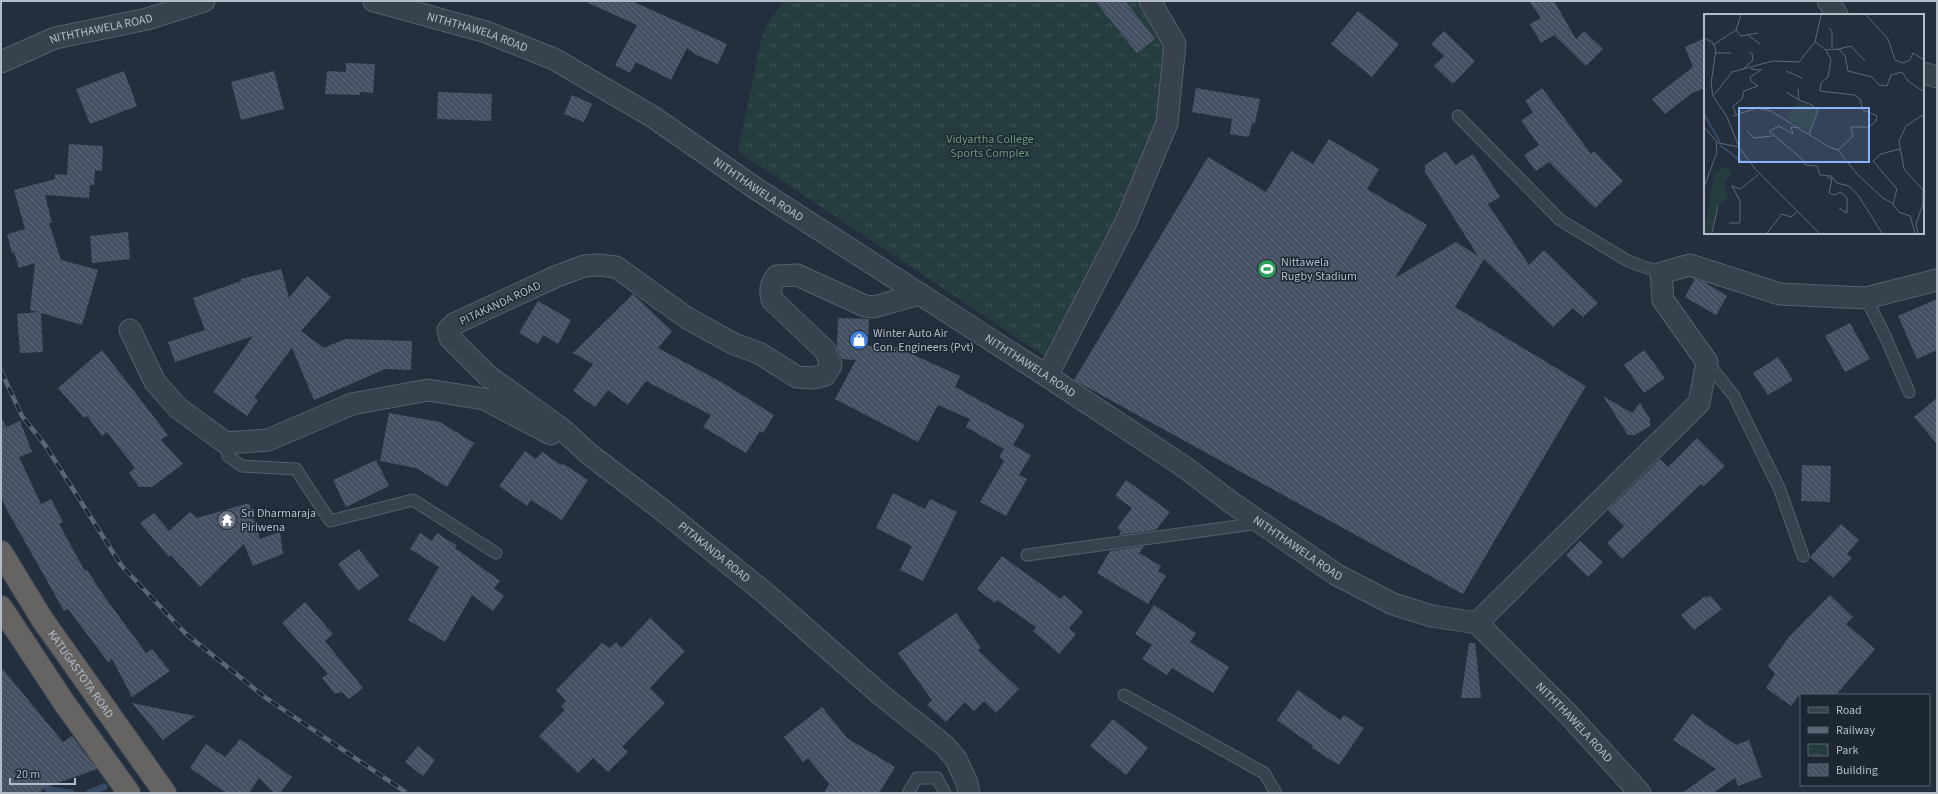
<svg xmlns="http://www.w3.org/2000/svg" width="1938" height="794" viewBox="0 0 1938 794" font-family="'Source Sans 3',sans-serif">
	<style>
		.park { fill: url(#park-tufts) }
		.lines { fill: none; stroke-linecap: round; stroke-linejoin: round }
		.stream { stroke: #394c67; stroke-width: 7 }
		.building { fill: url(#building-back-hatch) }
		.service-casing { stroke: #565f6c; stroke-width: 13 }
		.minor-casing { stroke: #565f6c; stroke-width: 23 }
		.trunk-casing { stroke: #434c59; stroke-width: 24 }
		.service { stroke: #38414e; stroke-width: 11 }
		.minor { stroke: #38414e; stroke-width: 21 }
		.trunk { stroke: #656462; stroke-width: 22 }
		.rail-casing { stroke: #5a6575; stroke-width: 4.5 }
		.rail { stroke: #1d2633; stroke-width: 3; stroke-dasharray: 9; stroke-linecap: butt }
		.labels { text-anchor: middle; stroke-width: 3; stroke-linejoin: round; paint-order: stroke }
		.street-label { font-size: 12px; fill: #b4bcc9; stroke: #1d2633 }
		.park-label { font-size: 12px; fill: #6b9a76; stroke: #1d2633 }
		.poi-label { font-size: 12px; fill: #b4bcc9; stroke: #1d2633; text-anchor: start }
		.inset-river { fill: none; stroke: #394c67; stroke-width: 2 }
		.inset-road { fill: none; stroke: #5e6776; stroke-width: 1 }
		.view { fill: #8ab4f8; fill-opacity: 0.15; stroke: #8ab4f8; stroke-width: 2 }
		.inset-edge { fill: none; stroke: #b4bcc9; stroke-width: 2 }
	</style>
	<defs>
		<pattern id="park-tufts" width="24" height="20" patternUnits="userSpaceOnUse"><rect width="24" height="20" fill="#263c3f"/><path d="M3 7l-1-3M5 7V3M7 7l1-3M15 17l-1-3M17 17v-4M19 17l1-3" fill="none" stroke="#435659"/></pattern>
		<pattern id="building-back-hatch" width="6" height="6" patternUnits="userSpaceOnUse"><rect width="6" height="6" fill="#455162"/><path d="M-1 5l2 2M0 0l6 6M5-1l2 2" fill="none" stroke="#5d6877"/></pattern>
	</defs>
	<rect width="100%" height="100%" fill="#242f3e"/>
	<path class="park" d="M784,1H1136L1162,35L1169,49L1154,141L1046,357L738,151L762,36L768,23Z"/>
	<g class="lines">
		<g class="stream">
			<path d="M41,782L50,790L71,793"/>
			<path d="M89,793L104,787"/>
		</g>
	</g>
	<g class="building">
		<path d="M584,1H632L727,44L718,64L697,55L687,48L671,80L636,62L630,73L615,65L637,25Z"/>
		<path d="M1095,1H1125L1155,39L1137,53Z"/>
		<path d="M1529,1H1554L1576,39L1584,31L1603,49L1586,66L1554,35L1541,43L1530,24L1541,18Z"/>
		<path d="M1358,11L1399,44L1372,77L1331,44Z"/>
		<path d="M1444,31L1475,61L1453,84L1434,66L1444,56L1431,44Z"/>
		<path d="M1705,38V94L1703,89L1692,93L1665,114L1652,99L1693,67L1685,47Z"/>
		<path d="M346,63L375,64L373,93L360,92V95L325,94L327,71L346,72Z"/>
		<path d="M124,71L137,106L90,124L76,89Z"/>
		<path d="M274,71L284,109L241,120L231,82Z"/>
		<path d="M1196,88L1260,99L1255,123H1252L1249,137L1230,134L1232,119L1192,112Z"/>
		<path d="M1542,88L1591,154L1594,151L1623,181L1595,208L1549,162L1536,171L1524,155L1539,145L1521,121L1533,112L1525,101Z"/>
		<path d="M438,92L492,94L491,121L437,119Z"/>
		<path d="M572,95L592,104L584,122L564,114Z"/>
		<path d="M1329,139L1379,169L1367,189L1427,225L1395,278L1456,242L1478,256L1425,172V165L1446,151L1455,165L1473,154L1500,197L1488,204L1529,265L1544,250L1598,303L1583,317L1573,308L1553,327L1484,259L1455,307L1586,386L1463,594L1074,380L1208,157L1266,192L1291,151L1313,164Z"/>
		<path d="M69,144L103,146L102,171L95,170L94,185H90L89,198L45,195L52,223H49L61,260L98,270L82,325L41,313L43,352L20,353L17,314L38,312L30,310L35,263L19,268L14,252L12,253L7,234L25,229L14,190L55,179V174L67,175Z"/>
		<path d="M128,232L130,259L92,263L90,236Z"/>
		<path d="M281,269L289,298L307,276L331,297L301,331L324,348L345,339L412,341L411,370L385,369L314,400L292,348L254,398L258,400L247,416L213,392L253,336L175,362L168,342L205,330L193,298L241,281V279Z"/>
		<path d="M1695,279L1704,282L1727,296L1716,315L1685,297Z"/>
		<path d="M633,294L672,331L658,348L723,383L774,415L763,433L760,431L746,453L703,427L711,415L646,381L628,405L608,390L595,407L573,391L593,364L573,353Z"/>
		<path d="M1937,299V350L1917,359L1898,316Z"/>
		<path d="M538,301L571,320L558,344L543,335L538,344L519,333Z"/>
		<path d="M838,318L869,319L868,346L896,347L960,376L955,387L1025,425L1013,445L1031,455L1019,475L1027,479L1006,516L980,502L1004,461L999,457L1004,449L966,427L970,419L938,405L918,442L835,399L856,360L842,359L837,348Z"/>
		<path d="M1850,323L1870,359L1845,372L1825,336Z"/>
		<path d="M102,350L168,435L161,440L183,464L152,487H139L129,473L135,468L107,432L102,436L87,416L84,418L58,388Z"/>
		<path d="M1644,350L1665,378L1644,393L1624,365Z"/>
		<path d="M1778,357L1793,380L1768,395L1753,373Z"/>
		<path d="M1603,396L1632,413L1640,403L1650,419V426L1635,435H1628Z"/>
		<path d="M1937,398V444L1914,417Z"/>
		<path d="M389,413L440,422L474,443L447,487L416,468L380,461Z"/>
		<path d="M1,417L6,427L20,421L32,452L19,457L41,504L51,499L63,522L59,524L85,571L87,570L104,596L146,653L152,649L170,671L132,697L112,659L108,662L68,609L64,611L7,510L1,497Z"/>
		<path d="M1697,438L1725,466L1704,486L1701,484L1622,559L1607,543L1624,526L1608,510L1660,459L1668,467Z"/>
		<path d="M525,451L536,459L542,452L561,465L562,463L588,480L562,520L531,500L527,506L499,486Z"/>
		<path d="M376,460L389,486L346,507L333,480Z"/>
		<path d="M1802,465L1831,466L1830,502L1801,501Z"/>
		<path d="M1126,480L1170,512L1156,530L1119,535L1121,531L1117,528L1132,508L1115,496Z"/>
		<path d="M893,493L925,509L930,499L957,512L923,581L900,570L912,546L876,528Z"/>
		<path d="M249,503L260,539L280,532L283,554L253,566L244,544L200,587L171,555L169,557L140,523L154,513L169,531L190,512L197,518Z"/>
		<path d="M1841,524L1859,540L1847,554L1852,558L1833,578L1810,557Z"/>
		<path d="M420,533L432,541L437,533L457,546L455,548L500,581L494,588L504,596L493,611L472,595L445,642L408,620L439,567L410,549Z"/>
		<path d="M1580,541L1603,562L1588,577L1566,555Z"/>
		<path d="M1144,546L1139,553L1161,566L1158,571L1166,576L1148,604L1097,573L1110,551Z"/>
		<path d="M359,549L379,576L358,591L338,564Z"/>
		<path d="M1002,556L1061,599L1064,595L1083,612L1069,628L1076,634L1059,654L1033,631L1036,627L997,600L995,603L977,589Z"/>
		<path d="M1710,595L1722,609L1694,630L1681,615L1705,596L1707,598Z"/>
		<path d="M1830,595L1853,617L1846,624L1875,649L1836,695H1799L1791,706L1766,688L1775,674L1768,666L1789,637Z"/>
		<path d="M305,602L333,634L325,641L363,688L349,699L342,692L335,694L322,678L328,674L282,623Z"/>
		<path d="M1154,605L1196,633L1190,642L1229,667L1213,693L1172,668L1167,675L1142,659L1152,645L1135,634Z"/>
		<path d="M956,613L981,648L978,650L1019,689L996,713L984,701L974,711L965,702L946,722L927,705L932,700L898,653Z"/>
		<path d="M650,618L685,651L650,688L665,703L622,747L628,752L608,772L593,758L578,773L539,736L565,710L561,706L566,701L556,690L602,643L610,648L616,642L622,648Z"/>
		<path d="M1469,643H1475L1481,698H1461Z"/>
		<path d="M1,667L63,742L72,736L97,769L44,788L39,793H1Z"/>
		<path d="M1298,690L1340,720L1344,715L1364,728L1339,765L1312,748L1313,746L1277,720Z"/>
		<path d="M132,703L195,716L163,740Z"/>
		<path d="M822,707L847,738L895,767L879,793H824L829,784L808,758L803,762L784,737Z"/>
		<path d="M1692,714L1736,745L1749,740L1762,777L1738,786L1735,778L1713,793H1682L1716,769L1673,740Z"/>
		<path d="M1113,719L1148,748L1126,775L1090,746Z"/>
		<path d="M240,739L292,777L280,793H274L259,778L249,793H226L190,768L206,744L225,757Z"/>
		<path d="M418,746L435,760L423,776L405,762Z"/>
	</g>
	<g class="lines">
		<defs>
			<g id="service">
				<path d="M1458,116L1560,220L1628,261L1661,273"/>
				<path d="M1866,298L1885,336L1909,392"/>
				<path d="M1707,362L1734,396L1780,490L1803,556"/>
				<path d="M226,443L228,456L242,466L296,469L330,521L413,500L496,553"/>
				<path d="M1027,555L1260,523"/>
				<path d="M1124,695L1264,773L1276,793"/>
				<path d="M908,793L917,778H937L945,793"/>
			</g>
			<g id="minor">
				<path id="s1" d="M374,1L486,32L554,59L653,117L755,188L1047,376L1183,466L1232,503L1337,575L1393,604L1432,616L1477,623L1569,715L1640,793"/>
				<path d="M1828,1L1837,15"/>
				<path id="s2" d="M1,62L55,38L147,19L204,1"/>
				<path d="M1923,73L1937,77"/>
				<path id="s3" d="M920,294L874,307L865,306L797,275L777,276C770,284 770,290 772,300L825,350L831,365L825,375L813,378L797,377L759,353L734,344L687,318L616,267L599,265L584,266L555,277L454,324L448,330L450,338L487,375L563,430L589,454L665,512L765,593L881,695L944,745L956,759L967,783L969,793"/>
				<path d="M130,330L155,382L178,408L226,443L268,440L352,404L428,390L484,399L551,434"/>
				<path d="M1047,376L1126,222L1167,123L1175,44L1150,1"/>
				<path d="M1477,623L1699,403L1707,362L1663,300L1661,273L1690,265L1780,294L1866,298L1937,280"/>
			</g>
			<g id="trunk">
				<path id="s4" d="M1,552L42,619L165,793"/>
				<path d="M1,607L65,704L129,793"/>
			</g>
		</defs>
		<use href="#service" class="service-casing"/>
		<use href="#minor" class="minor-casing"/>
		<use href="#trunk" class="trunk-casing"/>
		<use href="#service" class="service"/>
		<use href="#minor" class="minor"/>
		<use href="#trunk" class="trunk"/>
		<defs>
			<path id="rail" d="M1,371L22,416L45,445L121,565L185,633L266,698L407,793"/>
		</defs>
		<use href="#rail" class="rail-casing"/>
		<use href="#rail" class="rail"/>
	</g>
	<defs>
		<symbol id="stadium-disc" viewBox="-11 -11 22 22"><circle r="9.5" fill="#2e9e5b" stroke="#1d2633"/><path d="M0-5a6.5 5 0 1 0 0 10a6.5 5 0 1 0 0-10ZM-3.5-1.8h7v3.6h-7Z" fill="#fff"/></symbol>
		<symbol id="shop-disc" viewBox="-11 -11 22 22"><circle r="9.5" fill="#3f7fe0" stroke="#1d2633"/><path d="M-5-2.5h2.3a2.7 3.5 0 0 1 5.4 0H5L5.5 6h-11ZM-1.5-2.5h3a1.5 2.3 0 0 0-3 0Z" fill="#fff"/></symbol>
		<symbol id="temple-disc" viewBox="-11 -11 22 22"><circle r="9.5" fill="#6b7280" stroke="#1d2633"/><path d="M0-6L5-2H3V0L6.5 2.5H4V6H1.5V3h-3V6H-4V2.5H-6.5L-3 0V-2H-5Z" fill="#fff"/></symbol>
	</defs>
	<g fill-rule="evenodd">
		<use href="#stadium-disc" x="1256" y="258" width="22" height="22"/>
		<use href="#shop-disc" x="848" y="329" width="22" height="22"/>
		<use href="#temple-disc" x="216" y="509" width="22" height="22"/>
	</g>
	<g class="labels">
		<g class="street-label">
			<text dy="4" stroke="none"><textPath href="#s2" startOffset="106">NITHTHAWELA ROAD</textPath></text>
			<text dy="4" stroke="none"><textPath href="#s1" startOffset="108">NITHTHAWELA ROAD</textPath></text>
			<text dy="4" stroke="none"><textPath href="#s1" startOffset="432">NITHTHAWELA ROAD</textPath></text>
			<text transform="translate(500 303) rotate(-25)" y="4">PITAKANDA ROAD</text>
			<text dy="4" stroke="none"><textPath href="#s1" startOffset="756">NITHTHAWELA ROAD</textPath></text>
			<text dy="4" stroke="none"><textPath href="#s1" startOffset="1080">NITHTHAWELA ROAD</textPath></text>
			<text dy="4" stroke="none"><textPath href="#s3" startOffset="1051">PITAKANDA ROAD</textPath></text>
			<text dy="4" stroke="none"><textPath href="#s4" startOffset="146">KATUGASTOTA ROAD</textPath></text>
			<text dy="4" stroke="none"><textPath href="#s1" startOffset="1416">NITHTHAWELA ROAD</textPath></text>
		</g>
		<g class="park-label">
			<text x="990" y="143">Vidyartha College<tspan x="990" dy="14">Sports Complex</tspan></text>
		</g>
		<g class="poi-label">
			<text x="1281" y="266">Nittawela<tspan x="1281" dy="14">Rugby Stadium</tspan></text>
			<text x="873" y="337">Winter Auto Air<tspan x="873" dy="14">Con. Engineers (Pvt)</tspan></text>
			<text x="241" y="517">Sri Dharmaraja<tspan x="241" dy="14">Piriwena</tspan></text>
		</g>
	</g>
	<g transform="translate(1704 14)">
		<rect width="220" height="220" fill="#242f3e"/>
		<path d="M22,152L28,158L20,170L24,182L14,193L7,219H0L10,160Z" fill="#263c3f"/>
		<path d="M94,88L109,92L113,98L105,118L84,105L86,96Z" fill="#263c3f"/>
		<path class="inset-river" d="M0,100L16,128M16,131L38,148L42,147"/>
		<path class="inset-road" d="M162,1L184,25L191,46L199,49L206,46L209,39L220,46M125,14L128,17V34M32,16L37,22L54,19M44,21L56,30M0,24L8,28L12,35L7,70L9,82L23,103L35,133L52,156L115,219M111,28L122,36L127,46L124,63L117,69L116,77L150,81L156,85L159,96L173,102L172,107L165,113H147L149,122L134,136M9,31L32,16L37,1M135,35L147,32L161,47M122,36L135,35L141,42L144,57L168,63L175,71L183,72L187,61L198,58L204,67L220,78M12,39H27M38,56L49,46L48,39H45M82,57L98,64M94,75L95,86L108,91L114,97L105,120M82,78L95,86M10,81L28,58L69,47L95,48L111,28L117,1M32,100L29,92L38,85L40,77L54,72L47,67L46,63L57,56L47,55M29,102L53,94L67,97L125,133L134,136L153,160L179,184L188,189L195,198L206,202L211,219M0,113L14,129L35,133M96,114L87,113L89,120L75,112L65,117L98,145L101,151L113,152L116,161L127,162L133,169L145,172L154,181L178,219M43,117L50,124L68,122M123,163L128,165L125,179L130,181L137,178L143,184V199L135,194M0,173L13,138L12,128M189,190L193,175L169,147L177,140L196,135M25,209H35L36,207V187L28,172L36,175L54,161M8,219L14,192M63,219L78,200L87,203L93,198M214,219L212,210L219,190V176L200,155L195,127L202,112L220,100"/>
		<path class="view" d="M35,94H165V148H35Z"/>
		<rect width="220" height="220" class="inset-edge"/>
	</g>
	<rect width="1938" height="794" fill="none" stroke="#b4bcc9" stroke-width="4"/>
	<rect x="1800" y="694" width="130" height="92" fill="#1d2633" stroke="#59626f"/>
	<rect x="1808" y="707" width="20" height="6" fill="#38414e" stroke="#59626f"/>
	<text x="1836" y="714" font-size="12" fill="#b4bcc9">Road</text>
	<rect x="1808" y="727" width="20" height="6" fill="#5a6575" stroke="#59626f"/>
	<text x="1836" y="734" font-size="12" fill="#b4bcc9">Railway</text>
	<rect x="1808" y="744" width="20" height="12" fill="url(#park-tufts)" stroke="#59626f"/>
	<text x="1836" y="754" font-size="12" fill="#b4bcc9">Park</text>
	<rect x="1808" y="764" width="20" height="12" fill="url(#building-back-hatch)" stroke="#59626f"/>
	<text x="1836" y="774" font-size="12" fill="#b4bcc9">Building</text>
	<path d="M10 778v6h65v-6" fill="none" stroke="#b4bcc9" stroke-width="2"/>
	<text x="16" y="778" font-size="12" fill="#b4bcc9" stroke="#1d2633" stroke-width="3" paint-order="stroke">20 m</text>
</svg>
